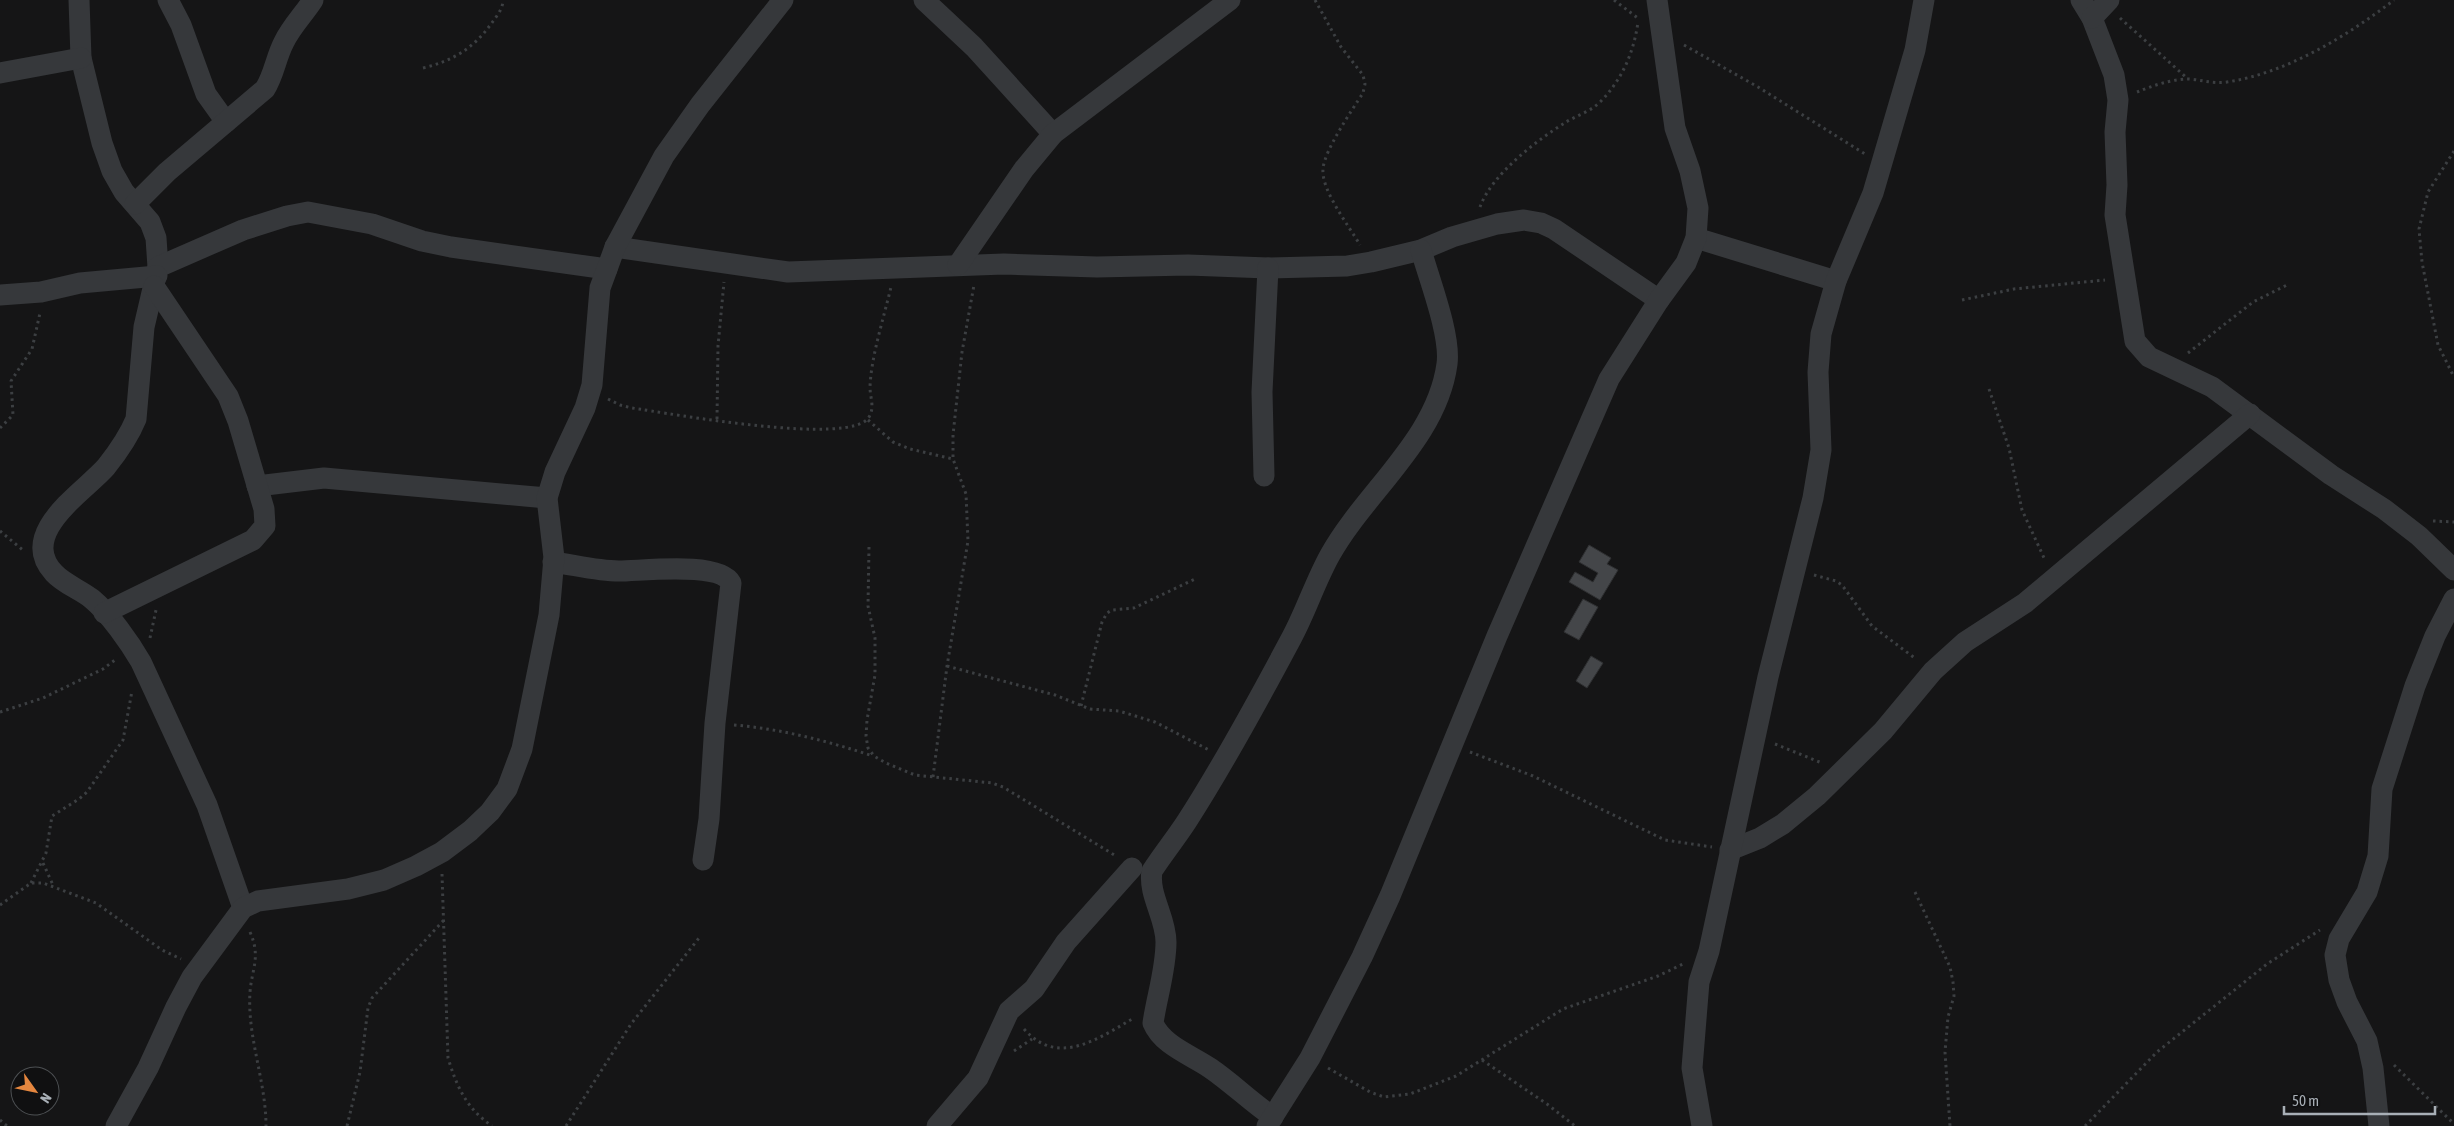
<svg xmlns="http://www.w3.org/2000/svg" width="2454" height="1126" viewBox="0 0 2454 1126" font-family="'Asap Condensed',sans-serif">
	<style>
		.building { fill: #444649; stroke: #2f3032 }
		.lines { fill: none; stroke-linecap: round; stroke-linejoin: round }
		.path { stroke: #3c3f42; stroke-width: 3; stroke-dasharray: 2.5 4; stroke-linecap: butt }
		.minor { stroke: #36383b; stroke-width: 21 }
	</style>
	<rect width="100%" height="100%" fill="#151516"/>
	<g class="building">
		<path d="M1589,545L1611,558L1607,564L1618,570L1600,600L1569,582L1575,572L1593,582L1598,573L1579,562Z"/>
		<path d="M1583,599L1598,607L1579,640L1564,632Z"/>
		<path d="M1591,656L1603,663L1587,688L1576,681Z"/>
	</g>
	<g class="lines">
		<g class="path">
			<path d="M1315,0L1341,47L1363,75L1365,84L1363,93C1352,110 1324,151 1323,169C1321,190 1349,226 1360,245"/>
			<path d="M1614,0L1639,19"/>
			<path d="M2120,18L2188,79"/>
			<path d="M1684,45L1758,87L1865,154"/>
			<path d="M423,68C452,61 473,49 491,24C496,17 503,9 503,0"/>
			<path d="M2137,92C2152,86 2171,79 2189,79C2202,80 2213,84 2227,82C2287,73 2347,36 2394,0"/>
			<path d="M2454,151L2428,192L2419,229L2422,262L2438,345L2454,377"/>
			<path d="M1480,207C1492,174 1536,141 1566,122C1578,115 1592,111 1602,100C1623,78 1634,51 1638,22"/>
			<path d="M1962,300L2014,289L2105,280"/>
			<path d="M2188,353L2253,302L2287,285"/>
			<path d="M1989,389L2009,448L2022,510L2045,560"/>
			<path d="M608,399L620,405L632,408C668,413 852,447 869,417C875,407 870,398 870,387C871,357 884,317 891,287"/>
			<path d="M717,419L718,346L724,282"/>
			<path d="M868,420L893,442L910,449L953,459"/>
			<path d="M0,428L13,415L11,381L32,349L40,313"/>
			<path d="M2433,521L2454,522"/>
			<path d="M0,531L24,551"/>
			<path d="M869,547L868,606L875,638V675L867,720L866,736L868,748L874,756L886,763L915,775L992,783L1003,787L1116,856"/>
			<path d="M1814,575L1836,581L1842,585L1872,626L1916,659"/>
			<path d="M150,638L156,610"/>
			<path d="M947,666L1055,695L1090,709L1119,711L1155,722L1209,750"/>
			<path d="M1081,706L1102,622L1107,613L1112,610L1134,608L1195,579"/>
			<path d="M0,712L43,698L103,669L115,660"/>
			<path d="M734,725C782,729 827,741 873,756"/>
			<path d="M1775,744L1822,763"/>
			<path d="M1470,752L1533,776L1665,840L1712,847"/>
			<path d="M933,777L947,666L968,541L966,494L953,459V435L962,352L974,285"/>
			<path d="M43,863L53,885"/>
			<path d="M442,874L448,1058C457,1087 466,1108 492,1126"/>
			<path d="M31,883L46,853L52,816L79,799L87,792L123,740L132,691"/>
			<path d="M1915,892L1950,967L1953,982L1954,996L1948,1017L1945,1052L1950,1126"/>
			<path d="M0,905L31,883H43L96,903L162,950L181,959"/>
			<path d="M250,932C261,957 252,968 250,992C247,1037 266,1081 266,1126"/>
			<path d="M1024,1029C1058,1068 1099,1038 1134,1018"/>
			<path d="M1014,1051L1032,1039"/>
			<path d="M1482,1060L1547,1104L1575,1126"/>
			<path d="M2394,1065L2454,1124"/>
			<path d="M1328,1068L1370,1092L1384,1097L1410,1094L1456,1076L1563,1009L1658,976L1683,964"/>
			<path d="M0,1120L7,1126"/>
			<path d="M347,1126L360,1072L368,1008L372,998L443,921"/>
			<path d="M566,1126L631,1024L699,938"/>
			<path d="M2085,1126L2157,1052L2267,964L2320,930"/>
		</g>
		<g class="minor">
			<path d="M79,0L81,58L102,143L112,171L124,192L150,222L156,238L158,267L144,327L136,419C129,436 118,452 106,467C83,493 17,533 54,573C64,584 81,590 92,599C109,613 130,643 141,662L207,805L243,908"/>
			<path d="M168,0L181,25L206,94L226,122"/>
			<path d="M924,0L974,47L1053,134"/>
			<path d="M2081,0L2092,18L2114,75L2118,100L2115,132L2117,185L2115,215L2135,341L2149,357L2212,387L2331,475L2384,509L2419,536L2454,570"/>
			<path d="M2092,18L2109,0"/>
			<path d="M0,73L81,58"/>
			<path d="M135,204L167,172L265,89C274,75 276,57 284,42C291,27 304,14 313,0"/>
			<path d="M1696,238L1836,281"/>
			<path d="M615,247L788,272L1004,264L1097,267L1188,265L1268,268L1347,266L1371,262L1421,250L1452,237L1497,224L1524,220L1541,223L1554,229L1659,300"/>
			<path d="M958,265L1024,169L1053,134L1230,0"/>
			<path d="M158,267L243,230L287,216L308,212L372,224L422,241L451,247L607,269"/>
			<path d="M0,295L41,292L80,283L157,276"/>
			<path d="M1264,476L1262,392L1268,268"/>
			<path d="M257,486L324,478L547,498"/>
			<path d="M553,562C575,565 597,571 619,571C642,571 719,561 731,583L715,723L709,819L703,860"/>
			<path d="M104,613L253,540L265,526L264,509L238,421L228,396L154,286"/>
			<path d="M1730,850L1760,838L1783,824L1817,796L1883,731L1933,671L1965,642L2025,603L2250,414"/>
			<path d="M1273,1117C1251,1102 1232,1083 1210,1068C1191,1055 1162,1045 1153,1023C1157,996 1166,969 1166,942C1166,917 1148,895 1152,871C1163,854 1176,838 1187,821C1225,762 1259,699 1292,637C1306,611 1315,582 1330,555C1365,492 1437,439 1447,364C1451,335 1429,279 1421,250"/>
			<path d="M116,1126L148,1068L176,1007L192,977L243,908L258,901L348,889L384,880L416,866L442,852L470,831L490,812L507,789L522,749L549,615L554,558L547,498L555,472L585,408L592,385L600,288L607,269L615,247L664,156L700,105L783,0"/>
			<path d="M937,1126L978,1078L1009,1011L1034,989L1066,942L1132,868"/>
			<path d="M1267,1126L1310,1058L1362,957L1390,896L1497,636L1609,379L1659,300L1686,263L1696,238L1698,208L1690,171L1675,128L1657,0"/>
			<path d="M1702,1126L1692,1068L1699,982L1709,951L1768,677L1813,498L1821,450L1818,372L1821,334L1836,281L1873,193L1915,50L1924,0"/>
			<path d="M2379,1126L2373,1068L2367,1041L2347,1002L2339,980L2335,955L2339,939L2367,892L2378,856L2382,789L2415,686L2435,636L2454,599"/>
		</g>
	</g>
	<g transform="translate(35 1091) rotate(123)"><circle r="24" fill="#101011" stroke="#4d5053"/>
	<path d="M0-4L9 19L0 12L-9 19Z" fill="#e5873f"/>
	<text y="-8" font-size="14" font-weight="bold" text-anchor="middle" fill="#a8afb6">N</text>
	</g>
	<path d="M2284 1106v8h151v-8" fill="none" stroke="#a8afb6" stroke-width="2.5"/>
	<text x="2292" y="1106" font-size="15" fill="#a8afb6" stroke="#101011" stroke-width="4" paint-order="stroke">50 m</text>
</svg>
